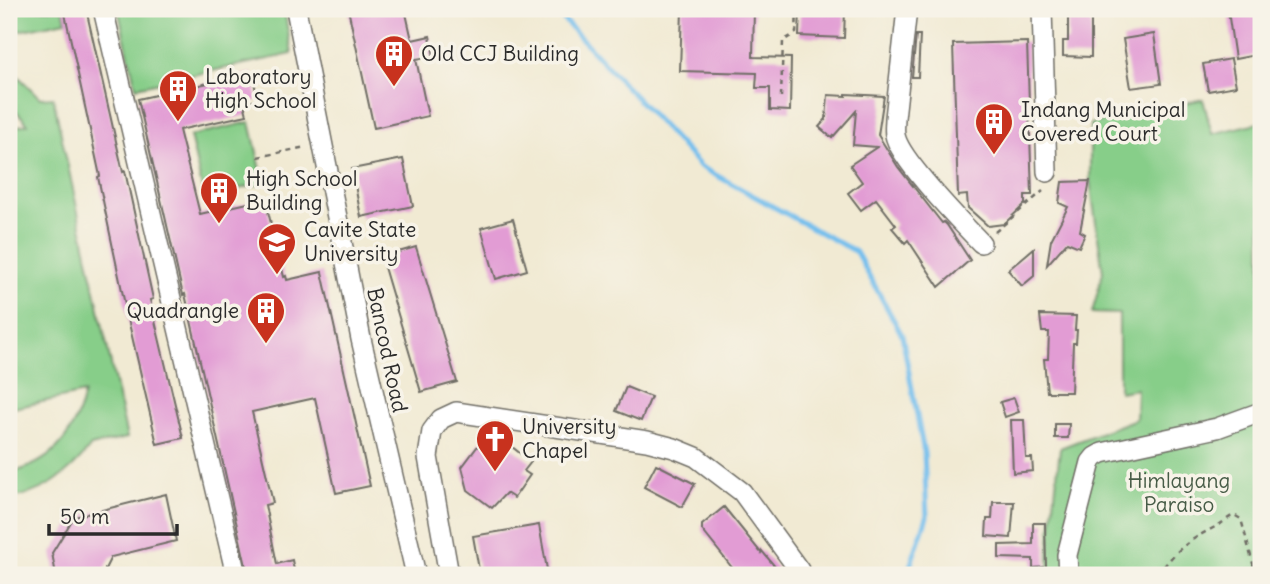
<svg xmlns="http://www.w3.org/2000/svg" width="1270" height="584" viewBox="0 0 1270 584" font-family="Delius,sans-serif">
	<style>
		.green { fill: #87ce89; stroke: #597c5a; stroke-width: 2 }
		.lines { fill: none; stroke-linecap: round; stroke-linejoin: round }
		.stream { stroke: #74bfed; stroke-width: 5 }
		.building { fill: #e29cd4 }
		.minor-casing { stroke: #706e66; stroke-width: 22 }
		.path { stroke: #706e66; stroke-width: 2.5; stroke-dasharray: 5 5; stroke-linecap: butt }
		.minor { stroke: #fff; stroke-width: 19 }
		.labels { text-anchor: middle; stroke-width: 7; stroke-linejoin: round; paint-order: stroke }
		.poi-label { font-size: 21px; fill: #2b2b2b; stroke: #f7f3e8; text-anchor: start }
		.street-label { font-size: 21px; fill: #2b2b2b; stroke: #f7f3e8 }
		.park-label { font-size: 21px; fill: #475c47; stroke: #f7f3e8 }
	</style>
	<rect width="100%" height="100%" fill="#f7f3e8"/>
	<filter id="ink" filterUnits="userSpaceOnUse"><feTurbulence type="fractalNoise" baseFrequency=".0143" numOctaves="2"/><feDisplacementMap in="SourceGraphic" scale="14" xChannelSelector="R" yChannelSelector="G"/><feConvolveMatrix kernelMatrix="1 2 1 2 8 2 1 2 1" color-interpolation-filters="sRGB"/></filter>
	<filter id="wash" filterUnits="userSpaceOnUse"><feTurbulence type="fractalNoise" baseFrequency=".00686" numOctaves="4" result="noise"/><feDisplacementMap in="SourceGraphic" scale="28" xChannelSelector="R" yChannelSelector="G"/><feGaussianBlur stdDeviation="1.57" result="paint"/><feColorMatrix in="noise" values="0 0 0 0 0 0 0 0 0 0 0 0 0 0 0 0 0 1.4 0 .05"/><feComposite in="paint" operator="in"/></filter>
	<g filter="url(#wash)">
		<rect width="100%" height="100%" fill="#f1ead3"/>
		<g class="green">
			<path d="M9,9H63L66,21L9,33Z"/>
			<path d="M118,9H284L292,54L136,87Z"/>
			<path d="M9,70L16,74L40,98L53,97L127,438L91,446C70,474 44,494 9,498V473C52,464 75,435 84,393L9,409V128L28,124L9,103Z"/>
			<path d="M1203,99L1212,134L1261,122V575H1049V551L1060,448L1136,419L1137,389L1119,392V314L1092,313L1103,272L1090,181V124Z"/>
			<path d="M250,122L264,183L204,197L190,136Z"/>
		</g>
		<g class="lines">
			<path class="stream" d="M557,9L563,19L701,167L856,252L902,335L924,453L927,517L907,575"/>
		</g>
		<g id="blocks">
			<g class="building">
				<path d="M64,9H86L123,172L125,171L153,299L150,300L183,438L157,444L128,319L98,177L100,176Z"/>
				<path d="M348,9H405L412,40L430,36L434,56L416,59L428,116L374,128Z"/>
				<path d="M682,9H754L753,57L791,58L790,111L770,110V88H756L757,73L680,71Z"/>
				<path d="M800,9H845L844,38L799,36Z"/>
				<path d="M1068,9H1091V57L1063,56V41H1068Z"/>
				<path d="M1234,9H1261V54L1235,59L1228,11Z"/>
				<path d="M1154,34L1161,84L1131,88L1123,39Z"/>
				<path d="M916,35H920L918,77H912Z"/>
				<path d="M1027,42L1032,195H1025V204L1004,224L988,226L968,208L967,195L958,196L953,44Z"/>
				<path d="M1231,59L1236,86L1208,91L1203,64Z"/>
				<path d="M252,73L258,100L244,103L247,115L179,130L200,214L265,199L284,277L286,276L287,280L322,272L370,486L336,493L315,398L252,412L273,503L265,505L277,564L292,560L295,575H248L185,294L183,295L138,99Z"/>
				<path d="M846,94L884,96L878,135L898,167L942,223L944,222L947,225L970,260L939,287L908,240L905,243L892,228L896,225L876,199L861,210L848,193L862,182L850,165L877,147L853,145L856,111L832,138L819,127L826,119L828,95L846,96Z"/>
				<path d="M403,159L413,206L361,217L352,169Z"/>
				<path d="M1090,181L1080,231L1085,234L1079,247L1067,242L1047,265L1051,240L1068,207L1059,203L1062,182Z"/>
				<path d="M513,219L527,270L496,279L481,228Z"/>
				<path d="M416,247L457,382L421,392L381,257Z"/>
				<path d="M1034,248V276L1022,286L1008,270Z"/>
				<path d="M1040,315L1076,316L1075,330H1077L1076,343H1073L1071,392H1047L1044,359H1048L1049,332H1042Z"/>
				<path d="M626,387L651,397L641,421L616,411Z"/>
				<path d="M1014,398L1019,412L1005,417L1000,402Z"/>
				<path d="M1011,420H1024L1026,458H1032L1033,471L1013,473Z"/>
				<path d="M1055,424H1069L1068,438H1055Z"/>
				<path d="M483,439L494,449L502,439L531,462L524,471L530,475L514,498L506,493L492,508L468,490L462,467Z"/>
				<path d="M656,464L695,484L682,507L644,487Z"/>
				<path d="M166,494L176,541L111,557L105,569L106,575H56L52,553L74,517Z"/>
				<path d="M993,502H1014L1011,538L986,536L987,519H992Z"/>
				<path d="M724,507L761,553L762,551L782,575H738L702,530V525Z"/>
				<path d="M1033,523H1045L1046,567L1033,568V559L999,558V545L1033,544Z"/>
				<path d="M539,525L548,575H480L473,536Z"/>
			</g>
		</g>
	</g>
	<g filter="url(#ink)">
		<use href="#blocks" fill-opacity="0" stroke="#706e66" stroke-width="2"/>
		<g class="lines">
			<defs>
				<g id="minor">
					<path d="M103,9L236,575"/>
					<path d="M296,9L361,339L416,575"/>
					<path d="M907,9L895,118C895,123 894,129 895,135C899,159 962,223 981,243"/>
					<path d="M1042,9L1047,172"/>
					<path d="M449,575L428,457L432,431L441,419L456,412L647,441L674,448L696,457L742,492L799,570L800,575"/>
					<path d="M1068,575L1067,555L1091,462L1095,457L1102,453L1217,428L1261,412"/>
				</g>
			</defs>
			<use href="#minor" class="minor-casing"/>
			<g class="path">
				<path d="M781,97L783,41L796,33L797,9"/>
				<path d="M258,157L306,147"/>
				<path d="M995,232L1043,191"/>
				<path d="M1158,575C1174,551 1189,540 1215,527C1222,524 1227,518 1234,515L1241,519L1256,575"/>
			</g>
			<use href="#minor" class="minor"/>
		</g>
	</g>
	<defs>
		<symbol id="building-pin" viewBox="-11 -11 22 30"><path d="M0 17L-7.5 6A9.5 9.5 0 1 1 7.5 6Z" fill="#c8321e" stroke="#f7f3e8"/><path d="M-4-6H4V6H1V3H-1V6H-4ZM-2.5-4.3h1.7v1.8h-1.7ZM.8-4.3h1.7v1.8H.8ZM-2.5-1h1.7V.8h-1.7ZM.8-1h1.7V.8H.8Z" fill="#fff"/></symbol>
		<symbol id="university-pin" viewBox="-11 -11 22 30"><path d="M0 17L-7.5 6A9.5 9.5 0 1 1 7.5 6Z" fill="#c8321e" stroke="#f7f3e8"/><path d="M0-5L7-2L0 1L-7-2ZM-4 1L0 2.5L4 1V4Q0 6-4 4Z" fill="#fff"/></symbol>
		<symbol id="church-pin" viewBox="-11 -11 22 30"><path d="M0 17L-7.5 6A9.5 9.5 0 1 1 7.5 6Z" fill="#c8321e" stroke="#f7f3e8"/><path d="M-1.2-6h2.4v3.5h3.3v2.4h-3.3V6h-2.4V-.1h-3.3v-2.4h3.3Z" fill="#fff"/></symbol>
	</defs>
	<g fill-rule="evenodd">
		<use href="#building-pin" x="372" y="32" width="44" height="60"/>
		<use href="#building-pin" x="156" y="67" width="44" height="60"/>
		<use href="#building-pin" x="972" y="100" width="44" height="60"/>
		<use href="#building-pin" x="197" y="169" width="44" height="60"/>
		<use href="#university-pin" x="255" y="220" width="44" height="60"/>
		<use href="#building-pin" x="244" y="289" width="44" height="60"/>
		<use href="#church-pin" x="473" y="417" width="44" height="60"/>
	</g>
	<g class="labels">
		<g class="poi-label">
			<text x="421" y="61">Old CCJ Building</text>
			<text x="205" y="84">Laboratory<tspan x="205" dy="24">High School</tspan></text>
			<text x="1021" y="117">Indang Municipal<tspan x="1021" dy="24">Covered Court</tspan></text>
			<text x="246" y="186">High School<tspan x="246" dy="24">Building</tspan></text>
			<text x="304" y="237">Cavite State<tspan x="304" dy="24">University</tspan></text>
			<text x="239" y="318" text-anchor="end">Quadrangle</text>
			<text x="522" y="434">University<tspan x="522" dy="24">Chapel</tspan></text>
		</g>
		<g class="street-label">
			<text transform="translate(387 350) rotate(78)" y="7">Bancod Road</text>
		</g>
		<g class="park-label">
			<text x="1179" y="488">Himlayang<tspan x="1179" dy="24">Paraiso</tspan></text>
		</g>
	</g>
	<rect width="1270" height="584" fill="none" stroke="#f7f3e8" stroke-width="35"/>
	<path d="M49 524v10h128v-10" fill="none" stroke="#2b2b2b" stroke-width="3.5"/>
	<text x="60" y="524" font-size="21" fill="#2b2b2b" stroke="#f7f3e8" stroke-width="5" paint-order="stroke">50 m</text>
</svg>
